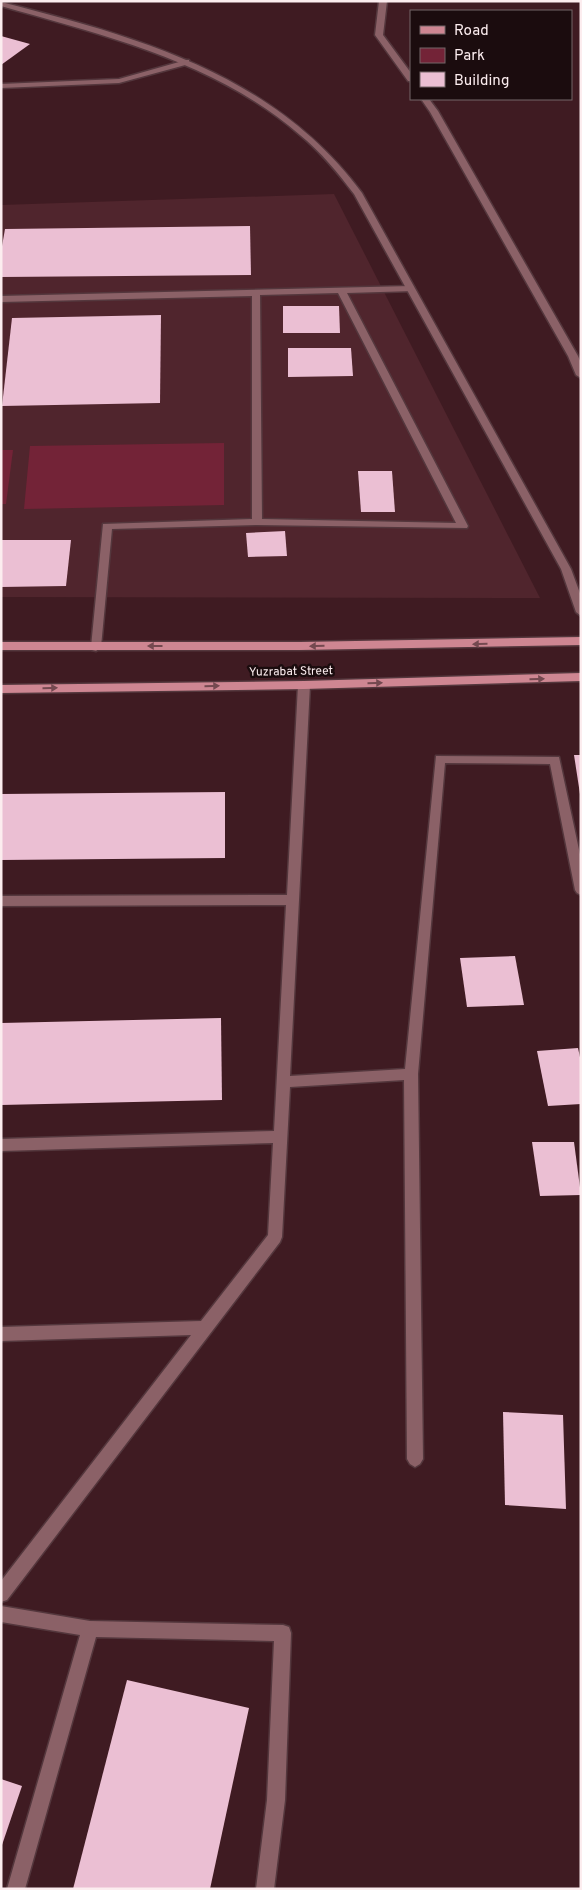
<svg xmlns="http://www.w3.org/2000/svg" width="582" height="1890" viewBox="0 0 582 1890" font-family="Overpass,sans-serif">
	<style>
		.built { fill: #50252d }
		.green { fill: #732337 }
		.building { fill: #ebbfd3 }
		.lines { fill: none; stroke-linecap: round; stroke-linejoin: round }
		.service-casing { stroke: #54373d; stroke-width: 3 }
		.minor-casing { stroke: #54373d; stroke-width: 3 }
		.primary-casing { stroke: #54373d; stroke-width: 3 }
		.service { fill: #8b6167; fill-rule: evenodd }
		.minor { fill: #8b6167; fill-rule: evenodd }
		.primary { fill: #ce8692; fill-rule: evenodd }
		.oneway { fill: #744950 }
		.labels { text-anchor: middle; stroke-width: 5; stroke-linejoin: round; paint-order: stroke }
		.street-label { font-size: 12px; fill: #fcedef; stroke: #1b0c0e }
	</style>
	<rect width="100%" height="100%" fill="#3f1b22"/>
	<path class="built" d="M334,194L540,598L1,597V205Z"/>
	<g class="green">
		<path d="M224,443V505L24,509L30,446Z"/>
		<path d="M1,450H13L6,504H1Z"/>
	</g>
	<g class="building">
		<path d="M1,36L30,44L1,65Z"/>
		<path d="M250,226L251,275L1,277V252L5,229Z"/>
		<path d="M283,306H339L340,333H283Z"/>
		<path d="M161,315L160,403L2,406L12,318Z"/>
		<path d="M288,348H351L353,376L288,377Z"/>
		<path d="M358,471H392L395,512H361Z"/>
		<path d="M285,531L287,556L248,557L246,533Z"/>
		<path d="M1,540H71L66,586L1,587Z"/>
		<path d="M574,755H581V794H580Z"/>
		<path d="M225,792V858L1,860V794Z"/>
		<path d="M515,956L524,1005L467,1007L460,958Z"/>
		<path d="M221,1018L222,1100L1,1105V1023Z"/>
		<path d="M578,1048L581,1062V1104L548,1106L537,1051Z"/>
		<path d="M532,1142H574L581,1195L540,1196Z"/>
		<path d="M503,1412L563,1415L566,1509L505,1505Z"/>
		<path d="M127,1680L249,1708L210,1889H73Z"/>
		<path d="M1,1779L22,1786L2,1845H1Z"/>
	</g>
	<g class="lines">
		<defs>
			<g id="service">
				<path d="M379,1H387L383,35L411,73V81H408L375,35Z"/>
				<path d="M186,60H189V64L119,83L1,88V84L119,79Z"/>
				<path d="M421,99H429L438,111L578,356L581,363V378L576,375L568,356L430,112Z"/>
				<path d="M411,286L414,287V291L347,293L468,526L467,528L257,525L112,529L101,647L96,651L92,650L91,647L103,524L252,519V296L1,302V296ZM338,293L456,523L262,519L260,295Z"/>
				<path d="M304,681L310,685L290,1076L405,1069L436,756L559,757L581,859V895L577,893L575,890L550,764L445,763L418,1074L423,1459L420,1464L415,1467L410,1464L407,1459L404,1080L290,1087L282,1237L280,1242L7,1600L1,1602V1581L191,1335L1,1341V1327L201,1321L268,1235L273,1143L1,1151V1139L274,1131L286,905L1,906V896L287,895L298,685Z"/>
				<path d="M1,1606L90,1621L283,1625L289,1627L291,1633L285,1800L274,1889H256L267,1800L274,1641L96,1637L25,1889H7L80,1635L1,1622Z"/>
			</g>
			<path id="minor" d="M1,2C138,37 274,74 362,193L571,569L581,596V616L576,612L561,569L354,194C338,173 321,152 300,135C216,62 106,36 1,6Z"/>
			<g id="primary">
				<path d="M581,637V645L300,650H1V642H300Z"/>
				<path d="M581,673V681L304,689L1,693V685L304,681Z"/>
			</g>
		</defs>
		<use href="#service" class="service-casing"/>
		<use href="#minor" class="minor-casing"/>
		<use href="#primary" class="primary-casing"/>
		<use href="#service" class="service"/>
		<use href="#minor" class="minor"/>
		<use href="#primary" class="primary"/>
	</g>
	<defs><path id="oneway-solid" d="M-6-.8H1V-3.2L6.5 0L1 3.2V.8H-6Z" transform="scale(1.25)"/></defs>
	<g class="oneway">
		<use href="#oneway-solid" transform="translate(480 644) rotate(179)"/>
		<use href="#oneway-solid" transform="translate(155 646) rotate(180)"/>
		<use href="#oneway-solid" transform="translate(317 646) rotate(179)"/>
		<use href="#oneway-solid" transform="translate(537 679) rotate(-2)"/>
		<use href="#oneway-solid" transform="translate(375 683) rotate(-1)"/>
		<use href="#oneway-solid" transform="translate(212 686) rotate(-1)"/>
		<use href="#oneway-solid" transform="translate(50 688) rotate(-1)"/>
	</g>
	<g class="labels">
		<g class="street-label">
			<text transform="translate(291 671) rotate(-1)" y="4">Yuzrabat Street</text>
		</g>
	</g>
	<rect width="582" height="1890" fill="none" stroke="#fcedef" stroke-width="5"/>
	<rect x="410" y="10" width="162" height="90" fill="#1b0c0e" stroke="#756668"/>
	<rect x="420" y="26" width="25" height="8" fill="#ce8692" stroke="#756668"/>
	<text x="454" y="35" font-size="15" fill="#fcedef">Road</text>
	<rect x="420" y="48" width="25" height="15" fill="#732337" stroke="#756668"/>
	<text x="454" y="60" font-size="15" fill="#fcedef">Park</text>
	<rect x="420" y="72" width="25" height="15" fill="#ebbfd3" stroke="#756668"/>
	<text x="454" y="85" font-size="15" fill="#fcedef">Building</text>
</svg>
